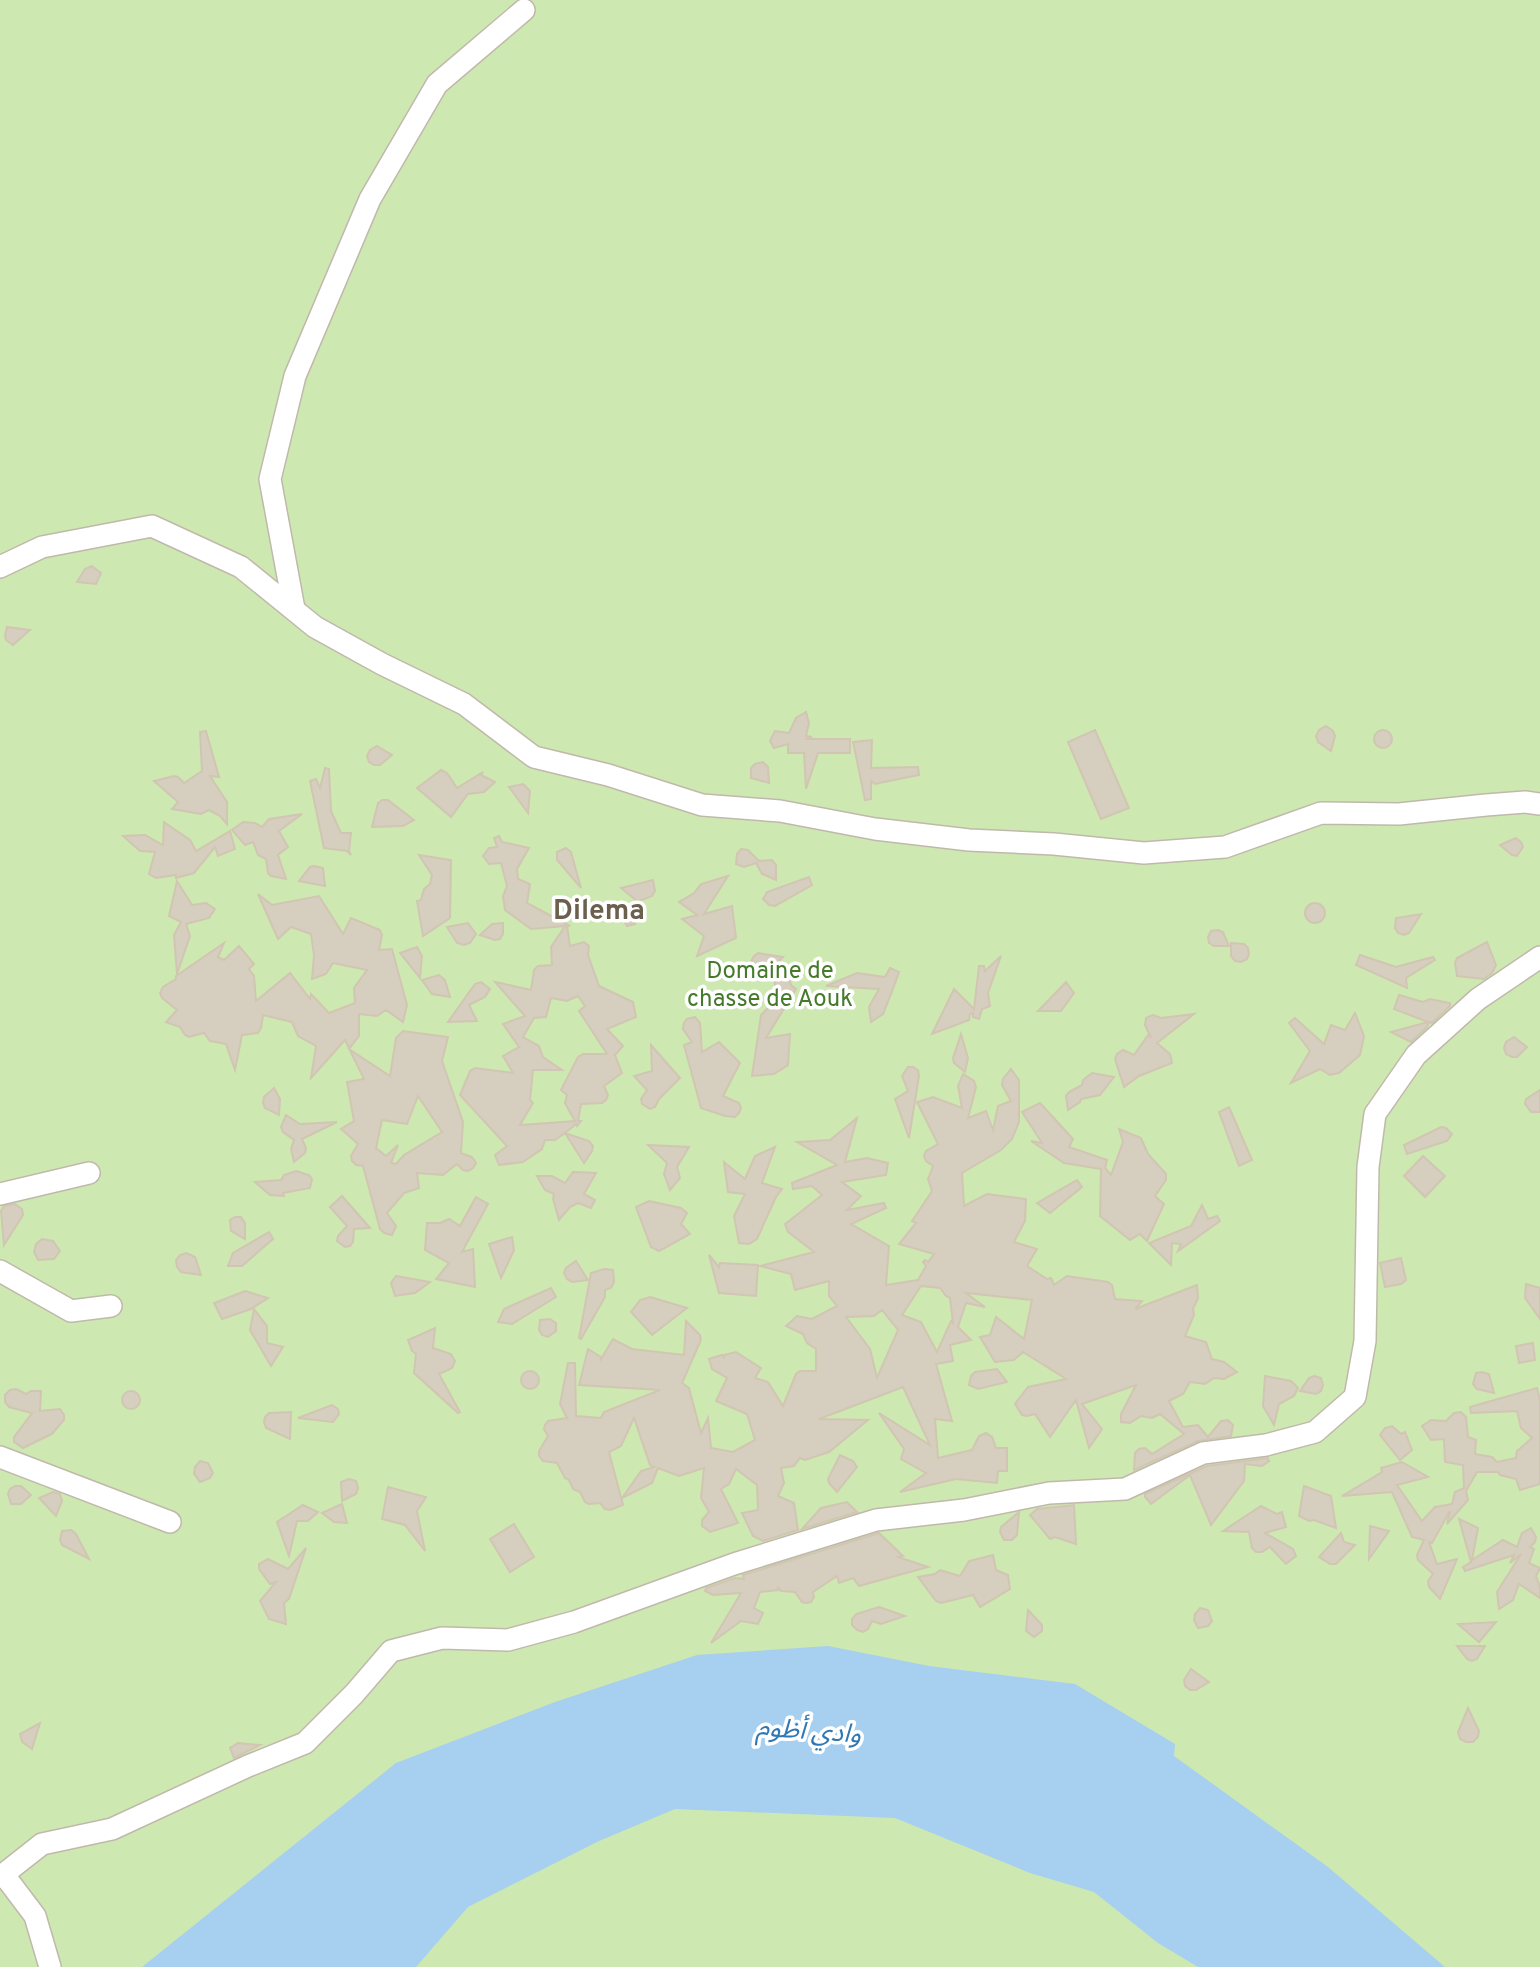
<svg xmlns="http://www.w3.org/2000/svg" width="1540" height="1967" viewBox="0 0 1540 1967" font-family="Overpass,'Noto Sans Arabic',sans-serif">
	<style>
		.green { fill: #cee8b2 }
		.water { fill: #a6cff0 }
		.building { fill: #d6cebe; stroke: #d1c6b2; stroke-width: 2; fill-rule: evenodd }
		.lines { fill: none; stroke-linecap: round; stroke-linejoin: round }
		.street-casing { stroke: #c0b9ab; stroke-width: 24 }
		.street { stroke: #fff; stroke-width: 21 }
		.labels { text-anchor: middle; stroke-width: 7; stroke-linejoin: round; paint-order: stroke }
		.park-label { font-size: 24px; fill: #457a2a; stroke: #fff }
		.water-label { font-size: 26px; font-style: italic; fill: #3078b4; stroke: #fff }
		.quarter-label { font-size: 28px; font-weight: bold; fill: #6b604e; stroke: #fff }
	</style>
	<rect width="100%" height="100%" fill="#f4f1e9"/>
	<rect class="green" x="0" y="0" width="1540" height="1967"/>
	<path class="water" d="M828,1646L929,1666L1075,1684L1175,1744L1174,1756L1328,1867L1445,1967H1198L1158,1943L1094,1892L1030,1873L895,1818L675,1809L599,1841L468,1907L416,1967H142L396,1763L555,1702L697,1655Z"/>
	<g class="building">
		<path d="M92,566L101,573L96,584L77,582L85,569Z"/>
		<path d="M7,627L30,630L13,645L6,640L5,635Z"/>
		<path d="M806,712L809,723L806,736L812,737L806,739H850V753H818L806,789L804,753H788V744L774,748L770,741L775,731L789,733L796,718Z"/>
		<path d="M1326,726L1333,731L1335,736L1331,751L1318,742L1316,736L1319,730Z"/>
		<path d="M1095,730L1129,808L1101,819L1068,742Z"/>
		<circle cx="1383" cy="739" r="9"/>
		<path d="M206,731L219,777L210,776L227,802V824L220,816L209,810L201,814L172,809L178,802L154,781L174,776L178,777L184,783L202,771L200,732Z"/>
		<path d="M872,740L871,768L918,767L919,775L875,784L871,781V799L865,800L853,742Z"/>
		<path d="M377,746L392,755L380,765H374L369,762L367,756L370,750Z"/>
		<path d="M763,762L768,767L769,783L751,778V768L755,764Z"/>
		<path d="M325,768L329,769L331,811L341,833H351L349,851L351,855L347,851L324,848L310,781L316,779L320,788Z"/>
		<path d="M441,770L447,773L457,788L483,772L481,775L495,782L484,792L468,794L451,817L417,788Z"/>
		<path d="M523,784L530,791L528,813L509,787Z"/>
		<path d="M382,800H388L414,820L403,826L372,827L378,803Z"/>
		<path d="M302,814L279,831L288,847L278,855L286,879L271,876L268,873L266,859L258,855L253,842L245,845L232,830L243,822L255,823L262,827L269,819Z"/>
		<path d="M164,822L190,840L196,851L230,831L235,849L218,856L215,847L194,873L176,878V875L156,878L149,874L155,852L140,851L123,836L145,835L163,845Z"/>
		<path d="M499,836L502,842L529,848L517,869L518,879L530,884L527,903L570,926H567L570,946L584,942L589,946L588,955L599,986L633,1002L636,1017L607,1029L623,1046L615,1055L622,1073L604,1086L608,1095L606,1100L602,1103L581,1104L578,1121H581L577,1126L576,1124L565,1133L589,1141L593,1146L592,1151L584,1163L565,1133L555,1140H545L542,1149L523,1162L499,1165L495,1155L507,1146L460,1095L470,1071L475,1068L513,1073L503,1056L519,1047L503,1024L525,1016L495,982L531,990L534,970L538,966L552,965L551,947L565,926L531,929L505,910L503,896L507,886L501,863L489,864L483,856L489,848L497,847L494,838ZM578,996L585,1006L579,1011L607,1054H583L578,1057L561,1090L567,1095L565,1103L575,1121L520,1125L533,1103L530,1100L533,1070H562L543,1057L539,1046L523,1037L534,1018L546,1017L551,998L567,1001Z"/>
		<path d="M1516,838L1521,842L1523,847L1517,856L1512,855L1500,845Z"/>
		<path d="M566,848L571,852L581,888L557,860V852Z"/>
		<path d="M741,849L748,850L759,861L772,860L776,865V880L762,874L756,863L744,867L736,864L737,854Z"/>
		<path d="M419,855L451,860L450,918L423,936L417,901L421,900L424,889L430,884L432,875Z"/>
		<path d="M314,866L323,868L325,886L299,881L310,867Z"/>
		<path d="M728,876L704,914L732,906L736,938L697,956L704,936L682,919L697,915L679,902L694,893L701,884Z"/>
		<path d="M809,877L812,885L775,906L769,905L763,899L767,892Z"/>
		<path d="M653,880L655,891L652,896L639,901L638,920L635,924L627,926L623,919V913L637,901L621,888Z"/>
		<path d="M177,881L192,905L206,903L215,909L209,918L186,924L190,936L177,974L174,935L181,922L169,916Z"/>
		<path d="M258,894L272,905L319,896L343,934L351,918L380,930L382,935L379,950L392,949L407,1005L403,1022L386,1010L377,1016L359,1014V1036L349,1049L390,1076L396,1038L403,1031L448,1037L442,1061L463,1122L461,1153L472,1157L476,1163L473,1168L468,1171L463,1170L457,1164L443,1175L417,1173L419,1188L404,1193L387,1213L396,1226L392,1235L384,1233L380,1229L363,1166L356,1165L352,1161L351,1156L358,1144L341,1129L354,1121L347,1082L364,1079L345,1040L311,1078L316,1046L298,1036L292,1022L263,1015L261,1028L258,1033L242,1035L235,1070L226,1044L210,1041L204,1033L189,1037L185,1035L180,1027L166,1022L177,1010L162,998L160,993L163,987L176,979V976L224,943L218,957L224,960L239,946L254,964L249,969L254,976L256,1001L290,973L310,999L311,994L329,1013L355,1003L354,988L367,970L333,963L326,974L312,979L314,955L311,934L291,927L278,939ZM418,1096L442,1132L404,1155L396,1164L391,1163L398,1145L386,1156L376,1148L382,1120L407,1124Z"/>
		<circle cx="1315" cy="913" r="10"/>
		<path d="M1421,914L1409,933L1404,935L1398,933L1395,928L1396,918Z"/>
		<path d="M468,923L476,934L470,943L464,945L457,943L447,927Z"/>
		<path d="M503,923V934L500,939L495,940L480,935L492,924Z"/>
		<path d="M1218,930L1223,932L1229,946H1214L1209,943L1208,937L1211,931Z"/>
		<path d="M1487,942L1496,965L1492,973L1484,979L1457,976L1455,963L1457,958Z"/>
		<path d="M1231,943L1244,944L1248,948L1249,954L1247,959L1241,962L1235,961L1231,956Z"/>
		<path d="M417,947L422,956L420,978L400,953Z"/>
		<path d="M758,953L783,957L774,966L789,978L791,985L796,989L766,1038L790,1034L788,1065L774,1074L752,1076L761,1015L786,990L780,992L775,986L774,967L771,970L748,967L754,956Z"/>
		<path d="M1360,955L1396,967L1433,957L1435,960L1406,978L1407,988L1356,965Z"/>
		<path d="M1001,956L988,993L990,1006L982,1009L979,1019L973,1017V1013L970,1014L969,1020L932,1034L954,989L974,1009L979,966H984L985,971Z"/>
		<path d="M890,968L899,972L893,989L883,1014L871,1022L869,1007L879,989L826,986L857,973L885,977Z"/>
		<path d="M439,975L445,980L450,997L432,994L422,980Z"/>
		<path d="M481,982L490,989L485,997L469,1005L477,1021L448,1022L475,984Z"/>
		<path d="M1066,982L1074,993L1061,1011H1038Z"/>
		<path d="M1399,995L1423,1002L1430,999L1450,1003V1006L1432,1023L1429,1022L1427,1027L1411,1042L1391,1032L1428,1022L1394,1009Z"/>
		<path d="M1355,1013L1364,1036L1360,1055L1339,1073L1330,1075L1320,1069L1291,1083L1310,1051L1289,1023L1295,1018L1324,1044L1331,1025L1345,1030Z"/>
		<path d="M1194,1014L1157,1043L1170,1054L1172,1063L1139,1076L1124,1087L1115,1059L1117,1054L1123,1050L1134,1055L1148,1035L1151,1038L1145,1025L1146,1018L1153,1015L1161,1018Z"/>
		<path d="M695,1017L700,1023L702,1052L719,1042L740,1063L723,1096L739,1103L741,1108L739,1113L735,1117L725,1116L701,1108L684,1045L692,1042L683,1029L684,1023L687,1019Z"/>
		<path d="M961,1034L968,1058L965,1072L954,1063L953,1058Z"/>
		<path d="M1514,1037L1527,1047L1517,1057H1512L1506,1054L1504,1048L1506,1042Z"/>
		<path d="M651,1045L680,1078L659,1099L655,1107L650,1109L642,1104L641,1099L647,1090L634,1076L652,1071Z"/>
		<path d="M908,1067H913L918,1070L919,1076L909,1138L895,1099L908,1091L902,1076Z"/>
		<path d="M1011,1069L1019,1080V1122L1012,1139L1001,1150L962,1173L964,1206L987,1194L1026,1199L1025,1221L1014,1242L1037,1249L1027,1266L1047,1279L1051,1278L1054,1285L1067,1276L1108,1282L1112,1285L1115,1299L1142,1301L1135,1309L1197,1285L1198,1298L1193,1309L1194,1315L1185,1336L1206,1342L1212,1359L1224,1362L1237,1372L1224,1379L1214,1378L1205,1384L1190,1382L1183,1394L1169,1401L1183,1427L1198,1425L1208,1437L1221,1421L1228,1420L1233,1425L1231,1436L1198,1441L1134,1470L1135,1453L1139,1449L1145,1448L1152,1454L1184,1434L1160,1414L1152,1418L1141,1416L1130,1423L1121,1422V1414L1136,1385L1082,1404L1102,1429L1089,1448L1076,1400L1050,1437L1035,1414L1027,1416L1022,1415L1015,1404L1028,1387L1066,1379L1023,1352L1014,1360L995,1362L980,1337L990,1335L996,1317L1024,1339L1032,1300L966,1293L985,1307L966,1303L958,1327L971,1340L950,1345L953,1361L936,1364L952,1421L935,1419L938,1458L972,1450L979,1436L986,1433L992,1437L996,1448H1007V1471H998L997,1483L956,1479L900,1492L926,1473L901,1459L904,1449L879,1413L930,1445L903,1387L819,1419L868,1420L829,1452L805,1460L800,1458L794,1466L781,1468L784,1483L778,1496L794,1503L798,1530L763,1541L753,1536L742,1513L758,1510L757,1485L736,1469L729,1484L721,1489L738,1523L710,1532L702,1526V1520L709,1512L701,1498L704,1468L679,1476L658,1468L652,1483L622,1498L641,1471L654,1467L650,1465L634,1418L621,1446L609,1452L623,1505L610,1510L605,1509L600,1503L589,1504L585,1502L580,1492L573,1489L569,1480L565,1478L557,1463L543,1461L539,1456V1451L548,1436L544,1429L545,1425L548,1421L567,1418L560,1404L568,1363H575L576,1416L601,1418L604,1412L660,1390L579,1385L588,1349L601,1357V1359L613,1339L632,1349L684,1355L686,1321L700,1335L701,1340L682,1383L689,1388L701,1433L708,1418L711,1448L733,1452L755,1440L747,1414L716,1401L727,1378L712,1369L709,1359L722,1355L724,1357V1355L736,1352L761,1368L755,1378L768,1382L783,1406L796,1374L800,1371H816V1349L807,1343L803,1334L786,1326L797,1316L812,1319L837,1306L829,1296V1281L795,1290L791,1274L760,1266L814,1252L788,1232L785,1224L822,1195L812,1186L793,1189L792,1183L837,1165L797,1142L830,1140L857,1118L845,1162L867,1158L888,1163L886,1175L842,1182L861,1196L847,1210L884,1203L886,1208L851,1224L889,1246L886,1285L918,1280L926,1266L923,1262L925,1260L928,1262L934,1254L899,1244L916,1223L912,1221L932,1191L928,1179L933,1166L926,1161L924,1156L926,1151L938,1144L917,1102L933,1097L962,1108L958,1086L963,1074L974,1081L976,1087L968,1118L986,1111L993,1130L998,1106L1011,1101L1002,1085L1003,1079ZM921,1286L940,1288L946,1296L950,1298L953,1323L951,1321L937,1352L921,1322L902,1315ZM882,1310L898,1330L877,1378L870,1349L846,1317L874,1316Z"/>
		<path d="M1092,1073L1114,1077L1100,1095L1081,1099L1080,1102L1068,1110L1066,1096L1069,1092L1082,1085L1083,1080Z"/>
		<path d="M274,1088L280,1099L279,1115L265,1108L263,1103L264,1097Z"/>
		<path d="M1540,1090V1112H1531L1525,1104L1526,1099Z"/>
		<path d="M1040,1103L1073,1139L1069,1147L1107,1160L1105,1168L1111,1175L1123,1142L1119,1129L1141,1138L1148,1154L1166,1174V1180L1155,1196L1164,1204L1147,1241L1140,1234L1130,1240L1100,1216L1101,1169L1064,1163L1031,1141L1042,1143L1022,1112Z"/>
		<path d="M1229,1107L1252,1160L1239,1166L1219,1112Z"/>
		<path d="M286,1115L300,1124L337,1122L302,1139L306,1148L305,1153L294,1162L291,1149L294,1140L283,1132L281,1127Z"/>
		<path d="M1441,1127L1446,1128L1452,1134L1447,1141L1407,1154L1404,1145Z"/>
		<path d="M648,1145L689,1147L677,1167L680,1178L670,1190L664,1174L667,1163Z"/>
		<path d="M775,1147L762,1183L782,1189L776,1197L757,1239L749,1244L739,1243L734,1216L745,1194L728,1192L724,1162L745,1179L755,1156Z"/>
		<path d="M1423,1156L1445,1176L1425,1197L1404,1176Z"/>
		<path d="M296,1171L309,1175L312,1179L310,1188L283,1193L284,1196L270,1195L255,1182L281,1180L284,1175Z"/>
		<path d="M573,1172L596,1173L584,1194L595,1200L591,1208L578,1203L570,1207L559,1220L553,1199L554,1194L545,1190L537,1176H552L565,1183Z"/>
		<path d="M1077,1180L1082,1187L1050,1213L1037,1203Z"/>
		<path d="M342,1196L370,1228L354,1229L353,1242L350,1246L345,1247L337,1241L338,1236L347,1226L330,1207Z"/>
		<path d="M476,1197L488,1204L462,1252L473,1249L475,1287L436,1279L449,1263L425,1250L427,1223H440L449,1219L460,1226Z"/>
		<path d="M649,1201L681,1208L687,1213L681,1224L690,1234L659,1251L651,1247L636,1207Z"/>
		<path d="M15,1204L22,1209L23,1215L4,1245L1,1211L4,1206Z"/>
		<path d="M1202,1205L1208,1219L1217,1216L1220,1221L1178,1251L1181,1244L1172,1243L1171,1265L1149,1243L1191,1226Z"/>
		<path d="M235,1217H241L245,1223V1239L231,1231L230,1220Z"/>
		<path d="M269,1232L273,1239L242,1266H228L233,1253Z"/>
		<path d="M512,1237L514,1250L501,1278L489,1244Z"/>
		<path d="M42,1239L53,1241L60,1251L54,1259L38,1260L34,1252L36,1244Z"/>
		<path d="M186,1253L195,1257L201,1275L181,1272L177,1267L176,1260L180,1255Z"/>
		<path d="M709,1255L719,1267L720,1263L758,1265L756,1296L719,1293Z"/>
		<path d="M1401,1258L1406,1280L1401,1284L1385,1287L1380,1263Z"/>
		<path d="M576,1261L588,1280L572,1282L567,1279L564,1273L566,1268Z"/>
		<path d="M604,1269L613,1270L614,1282L611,1288L605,1290V1297L581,1339L579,1338L591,1273Z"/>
		<path d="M396,1276L430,1282L415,1293L395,1296L391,1283Z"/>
		<path d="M1526,1284L1540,1288V1319L1525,1298Z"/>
		<path d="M551,1288L556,1297L512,1324L498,1322L504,1309Z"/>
		<path d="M245,1291L268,1298L251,1309L222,1319L214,1303Z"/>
		<path d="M650,1297L687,1308L652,1335L631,1312L640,1300Z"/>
		<path d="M254,1309L267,1326V1343L283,1347L271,1366L250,1330Z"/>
		<path d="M550,1319L556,1323V1331L548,1337L542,1335L539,1330L540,1320Z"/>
		<path d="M435,1328L433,1348L451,1354L455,1361L452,1368L439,1374L460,1412L458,1413L414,1373L416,1354L412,1351L408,1340Z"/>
		<path d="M1533,1343L1535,1360L1519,1363L1516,1346Z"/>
		<path d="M997,1369L1007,1382L978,1389L969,1385L971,1376L975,1372Z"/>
		<circle cx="530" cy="1380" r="9"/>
		<path d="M1482,1372L1489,1374L1494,1393L1477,1389L1473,1384L1476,1373Z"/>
		<path d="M1265,1376L1291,1381L1298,1388L1294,1396L1279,1404L1274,1425L1263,1406Z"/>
		<path d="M1314,1376L1321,1378L1323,1385L1321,1391L1316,1394L1300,1391L1309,1378Z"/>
		<path d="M1537,1388L1540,1400V1484L1520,1490L1516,1479L1500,1475L1498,1472H1477L1466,1491L1468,1500L1447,1524L1450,1511L1432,1543L1429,1542L1437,1564L1457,1559L1440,1599L1429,1587L1428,1581L1433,1574L1418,1560L1417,1555L1424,1540L1412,1537L1392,1492L1342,1496L1382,1472L1381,1468L1402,1462L1428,1477L1397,1485L1422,1521L1435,1507L1452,1504L1455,1492L1464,1488L1463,1465L1445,1462L1444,1439L1431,1440L1422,1426L1431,1420L1446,1421L1454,1413L1461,1412L1466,1417L1468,1437L1476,1440L1475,1454L1492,1457L1497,1462L1516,1458L1517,1451L1532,1438L1521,1428L1517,1411L1471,1413L1470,1407Z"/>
		<path d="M16,1389L26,1394L31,1391H41L40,1411L60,1409L64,1415V1420L52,1434L23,1448L14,1442V1437L32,1413L9,1407L5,1402V1395L10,1390Z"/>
		<circle cx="131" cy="1400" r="9"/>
		<path d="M332,1405L338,1409L339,1414L333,1422L298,1418Z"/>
		<path d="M291,1412L290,1439L266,1428L264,1422L265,1417L269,1413Z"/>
		<path d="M1392,1426L1401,1434L1405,1432L1412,1450L1400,1460L1380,1435L1385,1428Z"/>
		<path d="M840,1455L853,1461L857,1467L837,1492L829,1483L828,1479Z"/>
		<path d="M1268,1458L1269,1461L1262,1466L1245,1464L1244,1481L1211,1525L1190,1475L1151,1504L1145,1497V1494L1207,1466Z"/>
		<path d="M200,1461L208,1463L213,1473L210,1478L200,1482L194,1474L195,1467Z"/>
		<path d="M349,1479L356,1481L358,1488L356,1494L342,1501L341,1482Z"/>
		<path d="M15,1486H21L31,1495L21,1504H11L8,1494L10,1489Z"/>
		<path d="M1304,1486L1331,1496L1336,1528L1314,1520L1309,1521L1299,1516Z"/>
		<path d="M388,1487L426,1497L417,1511L425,1551L405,1525L382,1519Z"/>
		<path d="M53,1492L60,1494L62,1501L56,1516L39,1498Z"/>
		<path d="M847,1502L857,1512L802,1529L821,1508Z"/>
		<path d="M342,1504L347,1523L334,1522L322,1513Z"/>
		<path d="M303,1505L318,1512L308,1521H297L289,1556L277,1522Z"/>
		<path d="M1074,1505L1076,1544L1055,1537L1050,1539L1030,1515L1037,1509Z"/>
		<path d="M1261,1506L1277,1514L1282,1512L1286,1527L1265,1533L1293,1549L1296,1556L1286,1564L1270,1547L1262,1552H1256L1252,1548L1249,1532L1223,1531Z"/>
		<path d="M1019,1512L1017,1535L1012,1540H1004L1000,1532L1001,1527Z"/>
		<path d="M1459,1519L1478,1528L1472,1560L1503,1540L1517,1547L1522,1533L1531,1528L1536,1537L1535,1542L1530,1547L1534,1549L1529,1563L1540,1568L1536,1576L1540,1587V1598L1519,1584L1513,1600L1499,1609L1497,1592L1521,1554L1510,1563L1514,1555L1465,1571L1463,1567L1471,1562Z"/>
		<path d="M514,1524L534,1557L510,1572L490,1539Z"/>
		<path d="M1370,1526L1389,1531L1369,1559Z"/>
		<path d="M71,1530L76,1534L89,1559L62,1545L60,1540L62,1531Z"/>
		<path d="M879,1533L903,1556L898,1557L928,1567L859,1586L853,1578L839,1583L837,1576L813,1592L814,1597L811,1602L806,1603L802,1602L795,1592L781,1591L778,1588V1590L760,1592L754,1608L763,1613L758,1624L741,1621L711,1643L741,1593L713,1595L705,1591L706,1588L735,1578L744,1579L743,1575Z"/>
		<path d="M1341,1533L1344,1542L1355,1545L1336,1564H1330L1319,1557Z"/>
		<path d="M306,1548L289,1599L284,1603L286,1624L269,1619L260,1601L276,1582L270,1584L259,1569V1564L268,1559L288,1569Z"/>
		<path d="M993,1555L996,1570L1008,1575L1010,1589L980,1607L973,1595L941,1603L936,1601L918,1577L935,1574L940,1570L960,1576L969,1561Z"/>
		<path d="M879,1607L905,1616L881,1624L872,1621L868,1629L863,1632L857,1630L852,1625V1619L856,1614Z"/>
		<path d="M1200,1608L1208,1610L1212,1621L1208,1626L1198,1628L1194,1620L1195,1614Z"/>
		<path d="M1028,1610L1042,1625V1631L1034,1637L1026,1631Z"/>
		<path d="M1496,1622L1479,1642L1458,1624Z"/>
		<path d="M1457,1646H1485L1477,1659L1472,1661L1467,1659Z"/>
		<path d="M1191,1669L1209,1682L1196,1690H1190L1185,1686L1184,1680Z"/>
		<path d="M1468,1708L1479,1731L1478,1737L1473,1742H1466L1460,1739L1458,1732Z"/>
		<path d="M40,1723L32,1749L22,1742L20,1734Z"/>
		<path d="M238,1743L260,1745L234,1758L230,1748Z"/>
	</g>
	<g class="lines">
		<defs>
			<g id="street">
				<path d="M0,567L42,547L152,526L241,567L315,627L382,664L464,704L534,757L608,775L702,805L780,811L875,829L969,840L1054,844L1144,853L1225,847L1321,813L1399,814L1486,805L1525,802L1540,804"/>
				<path d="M294,609L270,479L295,376L370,199L437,84L524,10"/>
				<path d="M0,1194L89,1173"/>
				<path d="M0,1271L71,1311L111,1306"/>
				<path d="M0,1457L170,1522"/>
				<path d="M4,1875L35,1916L50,1967"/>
				<path d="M0,1877L42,1844L112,1829L248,1766L305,1743L354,1694L391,1651L442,1638L508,1640L574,1622L734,1564L876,1520L964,1510L1049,1493L1125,1489L1203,1453L1266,1445L1315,1432L1355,1397L1365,1341L1368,1167L1375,1114L1416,1055L1478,999L1540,957"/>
			</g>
		</defs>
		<use href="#street" class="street-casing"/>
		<use href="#street" class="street"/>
	</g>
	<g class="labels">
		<g class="park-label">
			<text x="770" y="978">Domaine de<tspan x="770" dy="28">chasse de Aouk</tspan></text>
		</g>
		<g class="water-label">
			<text transform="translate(809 1730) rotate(4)" y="9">وادي أظوم</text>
		</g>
		<g class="quarter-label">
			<text x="599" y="919">Dilema</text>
		</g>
	</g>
</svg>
